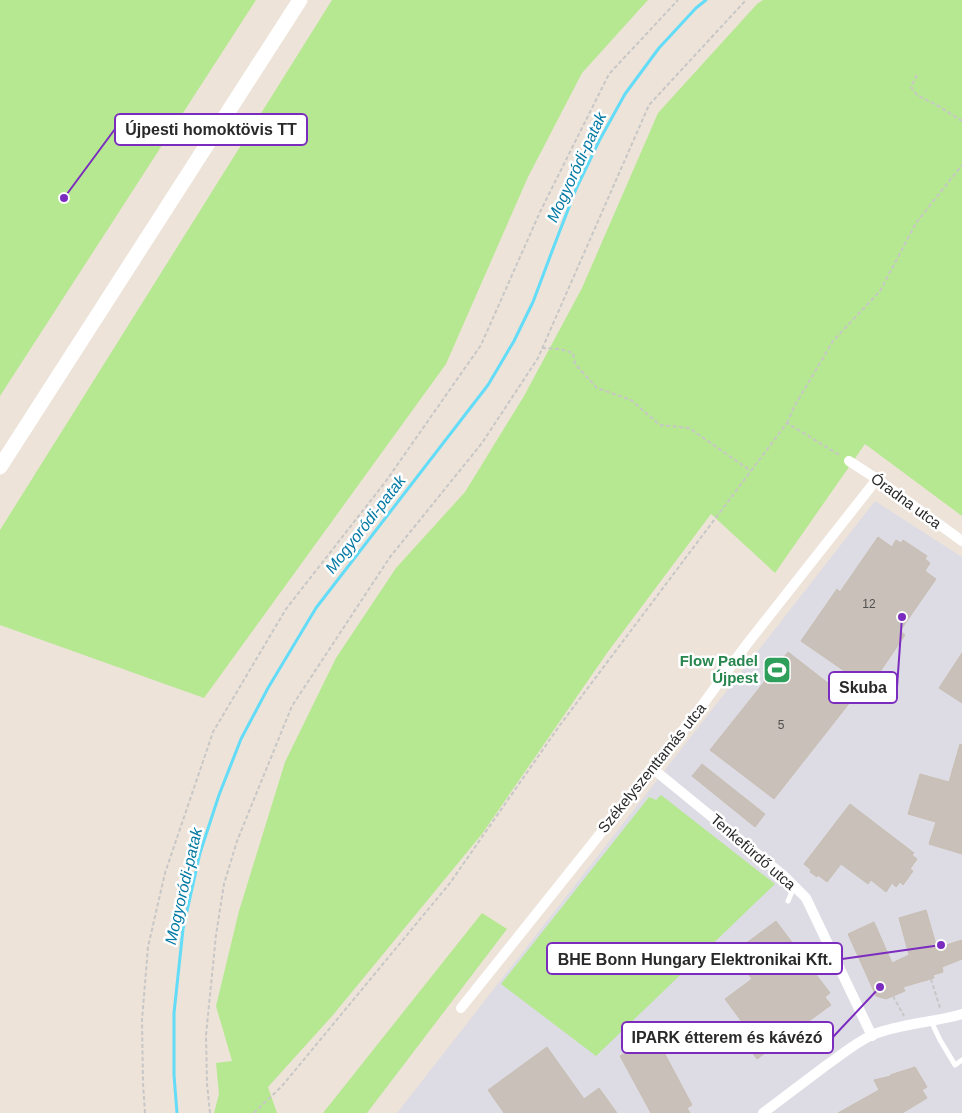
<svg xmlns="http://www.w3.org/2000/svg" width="962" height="1113" viewBox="0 0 962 1113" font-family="Helvetica,sans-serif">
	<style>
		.industrial { fill: #dddbe4 }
		.green { fill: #b6e891 }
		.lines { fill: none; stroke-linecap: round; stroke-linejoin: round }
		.stream { stroke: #63dcf8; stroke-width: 3 }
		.building { fill: #c8c0b9; stroke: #c8bfb3 }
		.path { stroke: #c7c7c7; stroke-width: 2; stroke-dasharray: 4 2.5; stroke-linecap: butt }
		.service { stroke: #fff; stroke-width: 5 }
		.minor { stroke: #fff; stroke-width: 10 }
		.secondary { stroke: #fff; stroke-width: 15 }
		.labels { text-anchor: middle; stroke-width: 5; stroke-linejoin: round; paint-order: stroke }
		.number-label { font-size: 12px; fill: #514f4d }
		.street-label { font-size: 15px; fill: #292929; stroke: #fff }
		.leisure-label { font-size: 15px; font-weight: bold; fill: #27864d; stroke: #fff; text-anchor: end }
		.water-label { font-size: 16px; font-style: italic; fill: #0379a3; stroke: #fff }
		.leader { fill: none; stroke: #7b2cbf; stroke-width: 2 }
		.callout-dot { fill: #7b2cbf; stroke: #fff; stroke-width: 2 }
		.callout { fill: #fff; stroke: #7b2cbf; stroke-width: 2 }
		.callout-label { font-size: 16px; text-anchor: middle; font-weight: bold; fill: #292929 }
	</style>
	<rect width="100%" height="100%" fill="#ede3d9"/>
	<path class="industrial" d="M875,501L962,557V1113H397Z"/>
	<g class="green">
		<path d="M0,0H256L0,396Z"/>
		<path d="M332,0H648L582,73L528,177L446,364L204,698L0,625V530Z"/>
		<path d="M763,0H962V516L865,444L775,573L711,514L607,653L482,834L333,1015L268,1087L277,1113H214L219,1094L216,1063L232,1061L216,1006L239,911L285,762L336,658L396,568L465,492L524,396L582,288L658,113L757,4Z"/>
		<path d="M661,795L775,884L596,1056L501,984L649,797L656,800Z"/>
		<path d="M482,913L507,929L367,1113H323Z"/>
	</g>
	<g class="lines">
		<path class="stream" d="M177,1113L174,1075V1013L183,929L200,853L219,795L241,739L268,688L316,608L488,385L514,341L533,302L554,246L576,189L599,141L625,94L659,48L696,8L706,0"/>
	</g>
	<g class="building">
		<path d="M878,537L892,547L896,540L901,543L903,540L927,556L925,559L930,563L925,571L936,579L900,631L905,635L869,688L801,641L837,589L840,592Z"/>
		<path d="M788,652L851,701L774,799L710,750Z"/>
		<path d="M962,653V703L939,688Z"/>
		<path d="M960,744L962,745V854L929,844L936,822L908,814L920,774L949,782Z"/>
		<path d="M702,764L765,814L755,827L692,776Z"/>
		<path d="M850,804L914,853L912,855L917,859L910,869L913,871L903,885L900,882L896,887L892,883L886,892L871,880L868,884L841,864L827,882L818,875L817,877L810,872L811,870L804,864Z"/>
		<path d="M926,910L937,948L962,940V959L942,967L943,972L933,975L934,978L903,987L905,991L886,999L876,996L848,934L874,922L892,963L909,955L899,918Z"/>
		<path d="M776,921L830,993L825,997L831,1005L757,1059L734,1028L742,1022L725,999L752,979L733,953Z"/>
		<path d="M650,1026L692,1105L687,1108L690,1113H651L620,1056L646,1042L640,1031Z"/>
		<path d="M547,1047L584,1099L599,1088L617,1113H504L488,1090Z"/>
		<path d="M915,1067L927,1087L922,1090L927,1098L909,1109L902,1113H838L879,1090L874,1080L891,1076L890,1075Z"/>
	</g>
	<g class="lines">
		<g class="path">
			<path d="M917,75L911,87L917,95L940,107L962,121"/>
			<path d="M542,348L560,349L573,353L575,364L597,388L631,400L660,425L689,428L751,471"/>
			<path d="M787,423L794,407L833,341L880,291L916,223L962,165"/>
			<path d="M931,979L940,1008"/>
			<path d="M893,996L904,1016"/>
			<path d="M145,1113L143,1083L142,1020L148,947L165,873L213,732L286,609L386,481L481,345L540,212L609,74L678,0"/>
			<path d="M210,1113L207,1084L206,1035L216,935L224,884L237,841L292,706L390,557L482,443L538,358L649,105L746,0"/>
			<path d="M254,1113L282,1086L450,883L560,725L787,423L841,456"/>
		</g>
		<g class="service">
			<path d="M788,901L794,887"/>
			<path d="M931,1021L940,1040L955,1065L962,1060"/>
		</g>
		<g class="minor">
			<path d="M849,461L877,479L962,541"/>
			<path d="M652,768L783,875L806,898L872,1036"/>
			<path d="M461,1008L695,715L747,644L877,479"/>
			<path d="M763,1113C783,1098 804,1082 824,1067C840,1056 855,1043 872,1035C901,1023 932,1023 962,1014"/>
		</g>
		<path class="secondary" d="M0,467L300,0"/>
	</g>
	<defs>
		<symbol id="stadium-square" viewBox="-11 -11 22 22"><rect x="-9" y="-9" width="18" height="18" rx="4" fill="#2e9e5b" stroke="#fff"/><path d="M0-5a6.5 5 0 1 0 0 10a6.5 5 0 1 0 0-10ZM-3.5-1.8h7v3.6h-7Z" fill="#fff"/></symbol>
	</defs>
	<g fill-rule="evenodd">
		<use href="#stadium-square" x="761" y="654" width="32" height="32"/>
	</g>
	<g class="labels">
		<g class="number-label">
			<text x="869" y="608">12</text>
			<text x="781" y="729">5</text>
		</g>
		<g class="street-label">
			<text transform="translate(906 501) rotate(36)" y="5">Óradna utca</text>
			<text transform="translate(652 768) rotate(-51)" y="5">Székelyszenttamás utca</text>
			<text transform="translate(753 852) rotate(41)" y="5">Tenkefürdő utca</text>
		</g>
		<g class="leisure-label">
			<text x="758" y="666">Flow Padel<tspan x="758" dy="17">Újpest</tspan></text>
		</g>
		<g class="water-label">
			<text transform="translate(576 167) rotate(-65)" y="6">Mogyoródi-patak</text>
			<text transform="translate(365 524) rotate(-52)" y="6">Mogyoródi-patak</text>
			<text transform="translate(183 886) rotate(-77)" y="6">Mogyoródi-patak</text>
		</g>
	</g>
	<path class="leader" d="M64 198L115 129M902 617L897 687M941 945L842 959M880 987L833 1037"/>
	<g class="callout-dot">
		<circle cx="64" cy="198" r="5"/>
		<circle cx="902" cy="617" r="5"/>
		<circle cx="941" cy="945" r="5"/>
		<circle cx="880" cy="987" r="5"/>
	</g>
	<g class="callout">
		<rect x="115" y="114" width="192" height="31" rx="5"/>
		<rect x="829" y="672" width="68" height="31" rx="5"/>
		<rect x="547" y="943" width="295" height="31" rx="5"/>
		<rect x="622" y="1022" width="211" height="31" rx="5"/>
	</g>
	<g class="callout-label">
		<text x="211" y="135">Újpesti homoktövis TT</text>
		<text x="863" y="693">Skuba</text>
		<text x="695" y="965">BHE Bonn Hungary Elektronikai Kft.</text>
		<text x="727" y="1043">IPARK étterem és kávézó</text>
	</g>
</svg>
